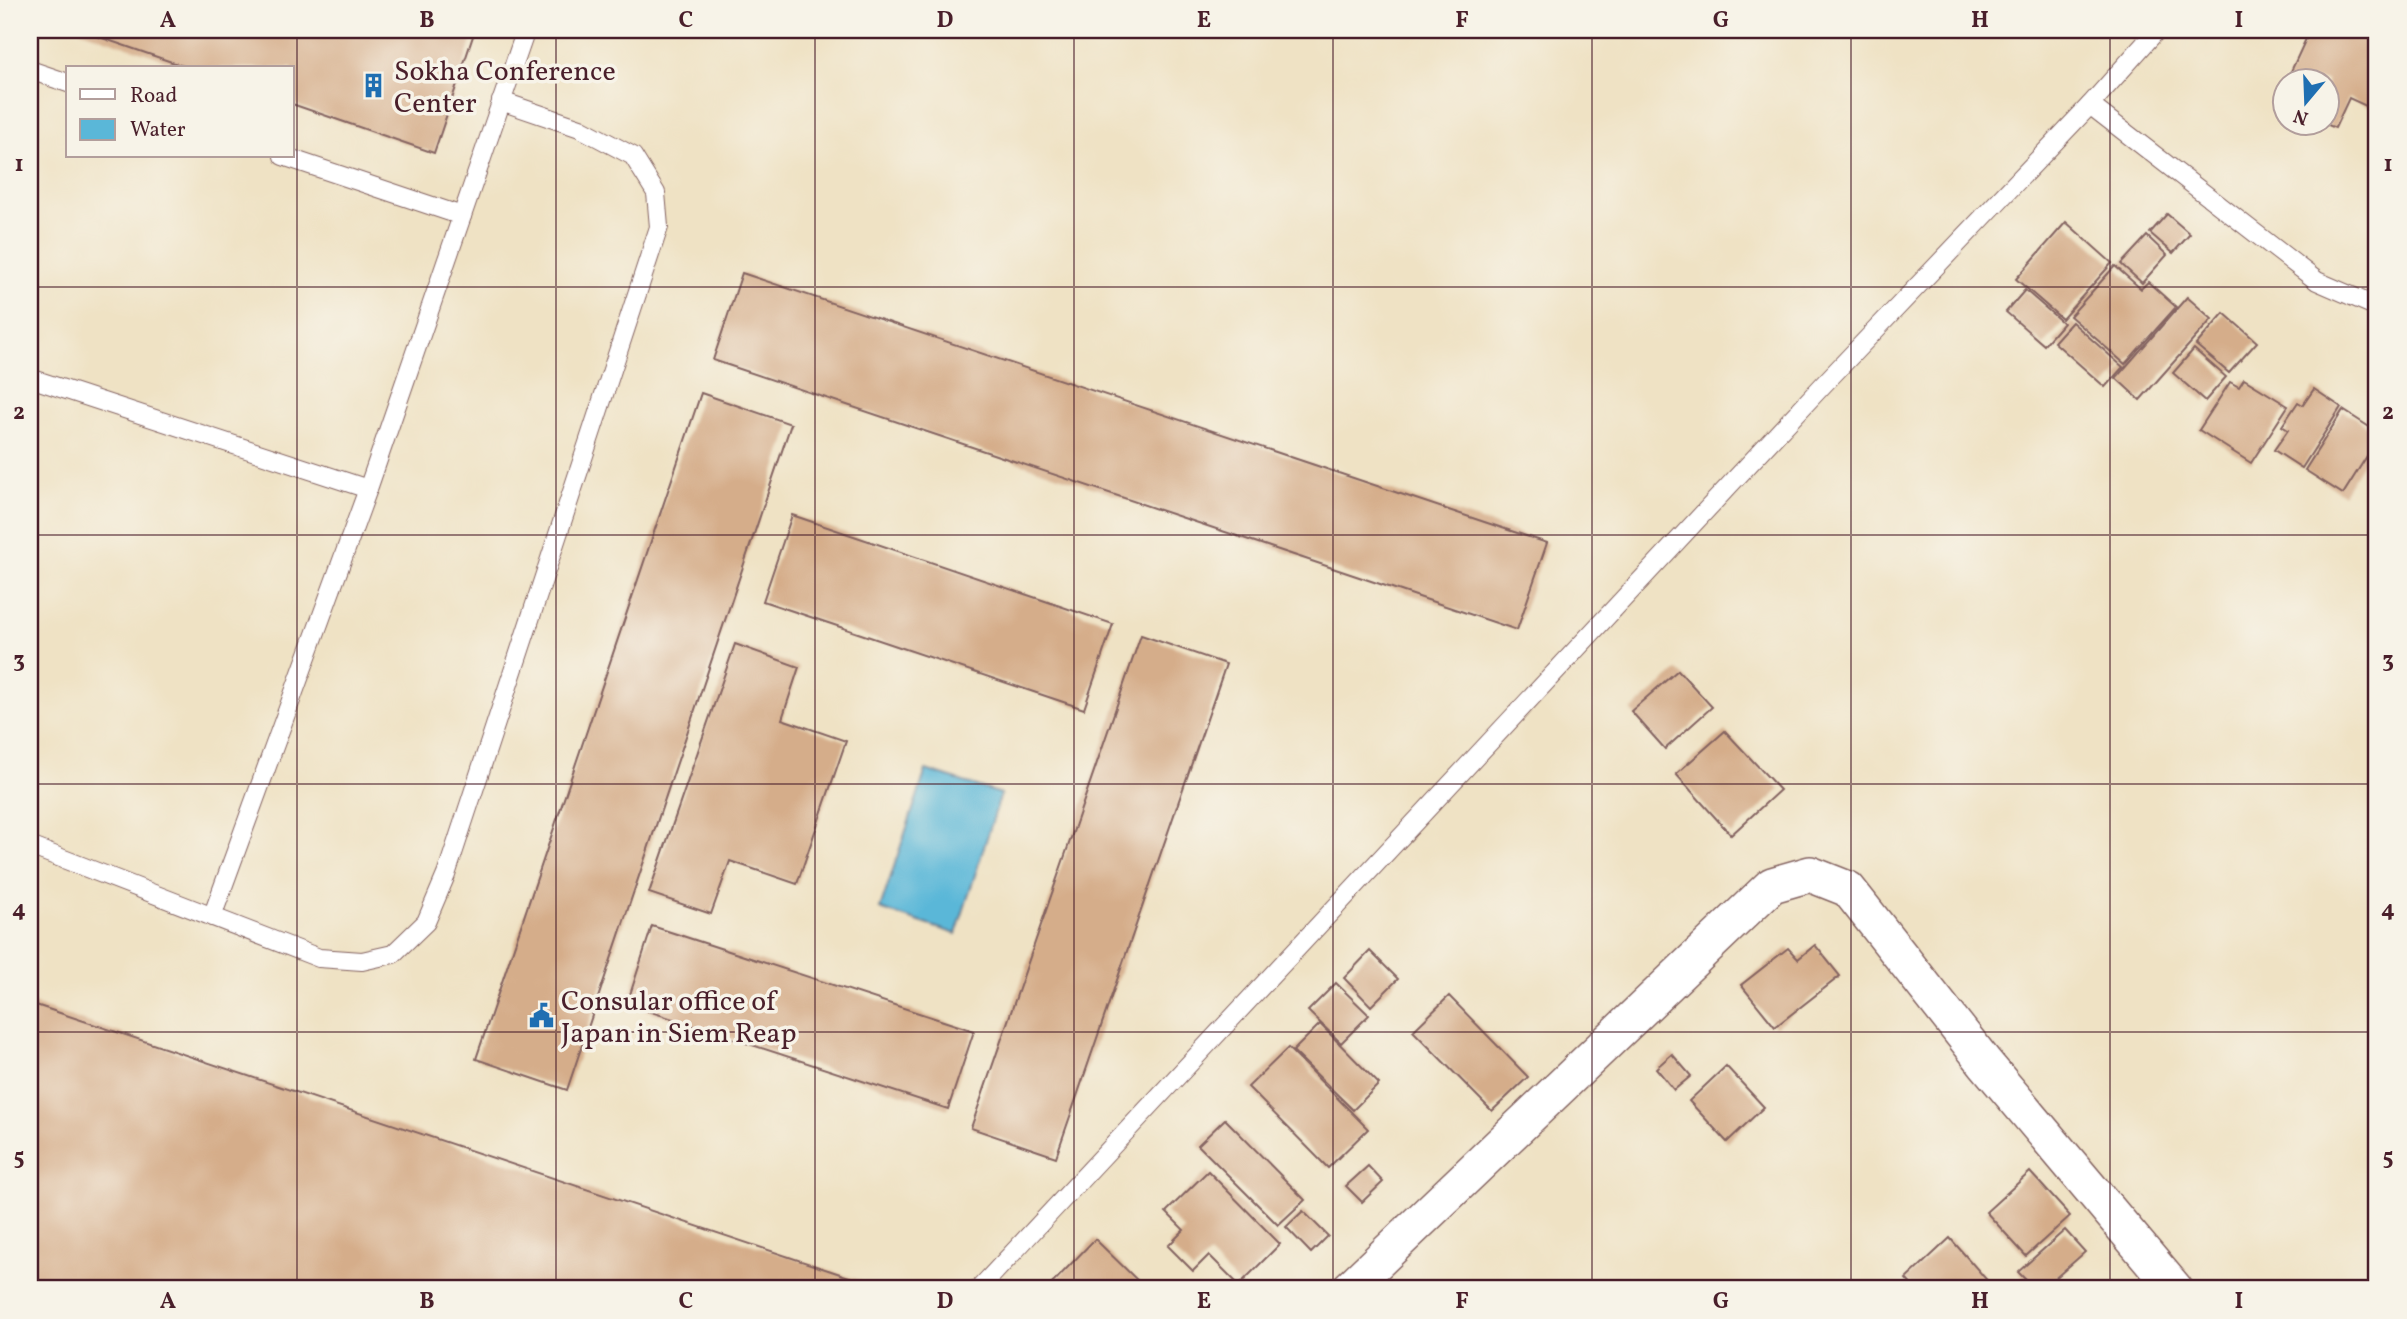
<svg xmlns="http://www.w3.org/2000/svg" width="2407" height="1319" viewBox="0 0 2407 1319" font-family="Vollkorn,serif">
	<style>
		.water { fill: #5ab7d8; stroke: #526b82; stroke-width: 2 }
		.building { fill: #d5ad8a }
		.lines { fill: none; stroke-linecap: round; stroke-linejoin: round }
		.service-casing { stroke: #846361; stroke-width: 20 }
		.minor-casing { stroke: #846361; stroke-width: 38 }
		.service { stroke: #fff; stroke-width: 18 }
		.minor { stroke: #fff; stroke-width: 35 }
		.grid { fill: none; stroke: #4a1f2b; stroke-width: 2; stroke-opacity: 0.55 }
		.labels { text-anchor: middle; stroke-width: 7; stroke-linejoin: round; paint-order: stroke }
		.poi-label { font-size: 28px; fill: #4a1f2b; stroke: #f7f3e8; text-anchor: start }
		.neatline { fill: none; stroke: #4a1f2b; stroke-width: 2.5 }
		.grid-label { font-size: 23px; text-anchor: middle; font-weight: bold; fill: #4a1f2b }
	</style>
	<rect width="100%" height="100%" fill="#f7f3e8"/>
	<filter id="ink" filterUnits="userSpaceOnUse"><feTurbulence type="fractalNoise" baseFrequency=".0143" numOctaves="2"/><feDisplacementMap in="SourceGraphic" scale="14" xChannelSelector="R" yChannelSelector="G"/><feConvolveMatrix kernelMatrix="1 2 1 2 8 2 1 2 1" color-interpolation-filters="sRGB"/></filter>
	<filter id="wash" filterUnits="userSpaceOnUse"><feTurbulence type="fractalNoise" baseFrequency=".00686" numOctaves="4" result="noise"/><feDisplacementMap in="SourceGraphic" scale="28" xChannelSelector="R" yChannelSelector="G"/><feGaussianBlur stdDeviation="1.57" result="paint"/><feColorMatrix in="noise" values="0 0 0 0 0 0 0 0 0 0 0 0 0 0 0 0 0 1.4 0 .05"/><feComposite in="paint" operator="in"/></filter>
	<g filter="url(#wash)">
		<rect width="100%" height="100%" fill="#efe2c4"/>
		<path class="water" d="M926,770L1001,794L956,934L880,909Z"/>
		<g id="blocks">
			<g class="building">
				<path d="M79,30H475L434,153L292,104V68H189Z"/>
				<path d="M2310,30H2360L2377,38V111L2349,98L2335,128L2326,124V80H2287Z"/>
				<path d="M2167,214L2190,234L2173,253L2150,233Z"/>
				<path d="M2066,222L2112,263L2062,319L2016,279Z"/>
				<path d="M2147,236L2167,255L2142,283L2121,264Z"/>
				<path d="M2115,266L2141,289L2148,282L2176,307L2125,364L2070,316Z"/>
				<path d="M742,273L1547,543L1517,630L713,360Z"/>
				<path d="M2025,290L2063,323L2044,345L2006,312Z"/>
				<path d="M2187,297L2212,319L2140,400L2116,378Z"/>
				<path d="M2224,313L2257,342L2229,373L2196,345Z"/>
				<path d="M2072,322L2123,367L2105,387L2054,342Z"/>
				<path d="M2194,349L2226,377L2205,401L2173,373Z"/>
				<path d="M2244,379L2288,406L2251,463L2199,430L2230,382L2239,387Z"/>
				<path d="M2314,389L2341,407L2302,468L2274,450L2288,430L2282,426L2298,402L2303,405Z"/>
				<path d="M701,393L791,424L567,1090L476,1059Z"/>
				<path d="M2343,410L2377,432V440L2343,494L2305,470Z"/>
				<path d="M792,515L1113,624L1084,709L763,601Z"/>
				<path d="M1141,635L1226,664L1056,1157L971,1128Z"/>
				<path d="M735,644L799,667L782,719L846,741L797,884L730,861L711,914L649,893Z"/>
				<path d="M1678,670L1712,707L1665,749L1631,711Z"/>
				<path d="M1725,731L1780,790L1731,835L1676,774Z"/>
				<path d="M652,926L974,1031L948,1109L627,1004Z"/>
				<path d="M1815,945L1840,976L1775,1027L1741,985L1788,948L1798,959Z"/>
				<path d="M1370,951L1398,979L1371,1006L1344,978Z"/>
				<path d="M1336,983L1369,1015L1341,1043L1308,1011Z"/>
				<path d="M1449,996L1528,1077L1492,1111L1413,1031Z"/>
				<path d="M30,1003L861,1281L859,1289H30Z"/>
				<path d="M1320,1024L1379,1084L1353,1110L1293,1051Z"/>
				<path d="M1288,1048L1368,1129L1328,1168L1248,1087Z"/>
				<path d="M1672,1054L1691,1076L1674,1090L1656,1068Z"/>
				<path d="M1726,1066L1764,1107L1727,1142L1689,1101Z"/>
				<path d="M1225,1119L1305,1200L1278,1225L1198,1145Z"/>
				<path d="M1368,1166L1383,1182L1362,1202L1346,1186Z"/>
				<path d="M1208,1171L1280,1244L1239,1285L1209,1255L1193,1271L1168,1246L1184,1230L1166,1212Z"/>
				<path d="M2030,1172L2070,1216L2026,1256L1986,1212Z"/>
				<path d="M1303,1211L1328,1236L1311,1253L1286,1227Z"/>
				<path d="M2065,1230L2085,1252L2043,1289H2035L2018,1272Z"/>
				<path d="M1950,1238L1992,1286L1988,1289H1915L1906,1279Z"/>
				<path d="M1095,1239L1138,1281L1130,1289H1047Z"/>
			</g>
		</g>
	</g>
	<g filter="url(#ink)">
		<use href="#blocks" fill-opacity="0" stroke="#846361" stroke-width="2"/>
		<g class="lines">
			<defs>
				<g id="service">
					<path d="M30,70L68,83"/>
					<path d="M2090,105L2317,281L2377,307"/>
					<path d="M283,156L462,216"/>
					<path d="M30,378L368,489"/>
					<path d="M30,846L319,958L362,961L393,954L426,922L446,875L659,227L656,193L633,156L580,128L501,101"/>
					<path d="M212,917L368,489L526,30"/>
					<path d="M979,1289L1823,385L2090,105L2157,30"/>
				</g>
				<path id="minor" d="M1349,1289L1772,885L1810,874L1848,889L1985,1063L2175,1289"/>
			</defs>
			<use href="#service" class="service-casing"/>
			<use href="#minor" class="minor-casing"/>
			<use href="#service" class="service"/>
			<use href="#minor" class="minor"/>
		</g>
	</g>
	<path class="grid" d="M297,30V1289M556,30V1289M815,30V1289M1074,30V1289M1333,30V1289M1592,30V1289M1851,30V1289M2110,30V1289M30,287H2377M30,535H2377M30,784H2377M30,1032H2377"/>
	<defs>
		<symbol id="building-bare" viewBox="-9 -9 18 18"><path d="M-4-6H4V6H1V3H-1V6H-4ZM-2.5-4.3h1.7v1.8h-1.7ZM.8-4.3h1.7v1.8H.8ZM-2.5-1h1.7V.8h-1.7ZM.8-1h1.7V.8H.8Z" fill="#1f6fb2" stroke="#f7f3e8" stroke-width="2.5" paint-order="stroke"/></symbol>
		<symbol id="civic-bare" viewBox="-9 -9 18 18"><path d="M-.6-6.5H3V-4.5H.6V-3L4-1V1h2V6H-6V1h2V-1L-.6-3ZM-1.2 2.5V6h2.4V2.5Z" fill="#1f6fb2" stroke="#f7f3e8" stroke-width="2.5" paint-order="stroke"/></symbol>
	</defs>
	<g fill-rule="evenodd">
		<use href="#building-bare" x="356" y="68" width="35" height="35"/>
		<use href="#civic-bare" x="524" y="998" width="35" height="35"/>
	</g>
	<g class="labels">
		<g class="poi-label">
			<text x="394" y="80">Sokha Conference<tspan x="394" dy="32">Center</tspan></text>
			<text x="561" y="1010">Consular office of<tspan x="561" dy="32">Japan in Siem Reap</tspan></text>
		</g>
	</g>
	<rect width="2407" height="1319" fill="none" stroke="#f7f3e8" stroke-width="77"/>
	<rect x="66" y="66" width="228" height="91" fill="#f7f3e8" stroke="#b29e9c" stroke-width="2"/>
	<rect x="80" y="89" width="35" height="10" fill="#ffffff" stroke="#b29e9c" stroke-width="2"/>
	<text x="130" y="102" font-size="21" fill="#4a1f2b">Road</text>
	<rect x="80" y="119" width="35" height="21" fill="#5ab7d8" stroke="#b29e9c" stroke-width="2"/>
	<text x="130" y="136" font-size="21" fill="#4a1f2b">Water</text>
	<g transform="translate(2306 102) rotate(199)"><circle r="33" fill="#f7f3e8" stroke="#b29e9c" stroke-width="2"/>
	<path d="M0-5L12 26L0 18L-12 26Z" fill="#1f6fb2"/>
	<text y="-10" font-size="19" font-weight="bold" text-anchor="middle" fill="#4a1f2b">N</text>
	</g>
	<rect x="38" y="38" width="2330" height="1242" class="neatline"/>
	<g class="grid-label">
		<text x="168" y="27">A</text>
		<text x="427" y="27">B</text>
		<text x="686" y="27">C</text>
		<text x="945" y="27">D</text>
		<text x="1204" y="27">E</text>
		<text x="1462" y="27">F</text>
		<text x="1721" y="27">G</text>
		<text x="1980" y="27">H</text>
		<text x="2239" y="27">I</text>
		<text x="19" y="171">1</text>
		<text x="2388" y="171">1</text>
		<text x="19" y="419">2</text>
		<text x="2388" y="419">2</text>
		<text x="19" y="667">3</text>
		<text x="2388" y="667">3</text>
		<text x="19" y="916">4</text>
		<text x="2388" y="916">4</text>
		<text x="19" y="1164">5</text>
		<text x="2388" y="1164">5</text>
		<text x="168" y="1308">A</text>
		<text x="427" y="1308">B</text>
		<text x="686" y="1308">C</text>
		<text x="945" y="1308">D</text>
		<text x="1204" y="1308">E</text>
		<text x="1462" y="1308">F</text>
		<text x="1721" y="1308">G</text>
		<text x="1980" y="1308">H</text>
		<text x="2239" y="1308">I</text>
	</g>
</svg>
